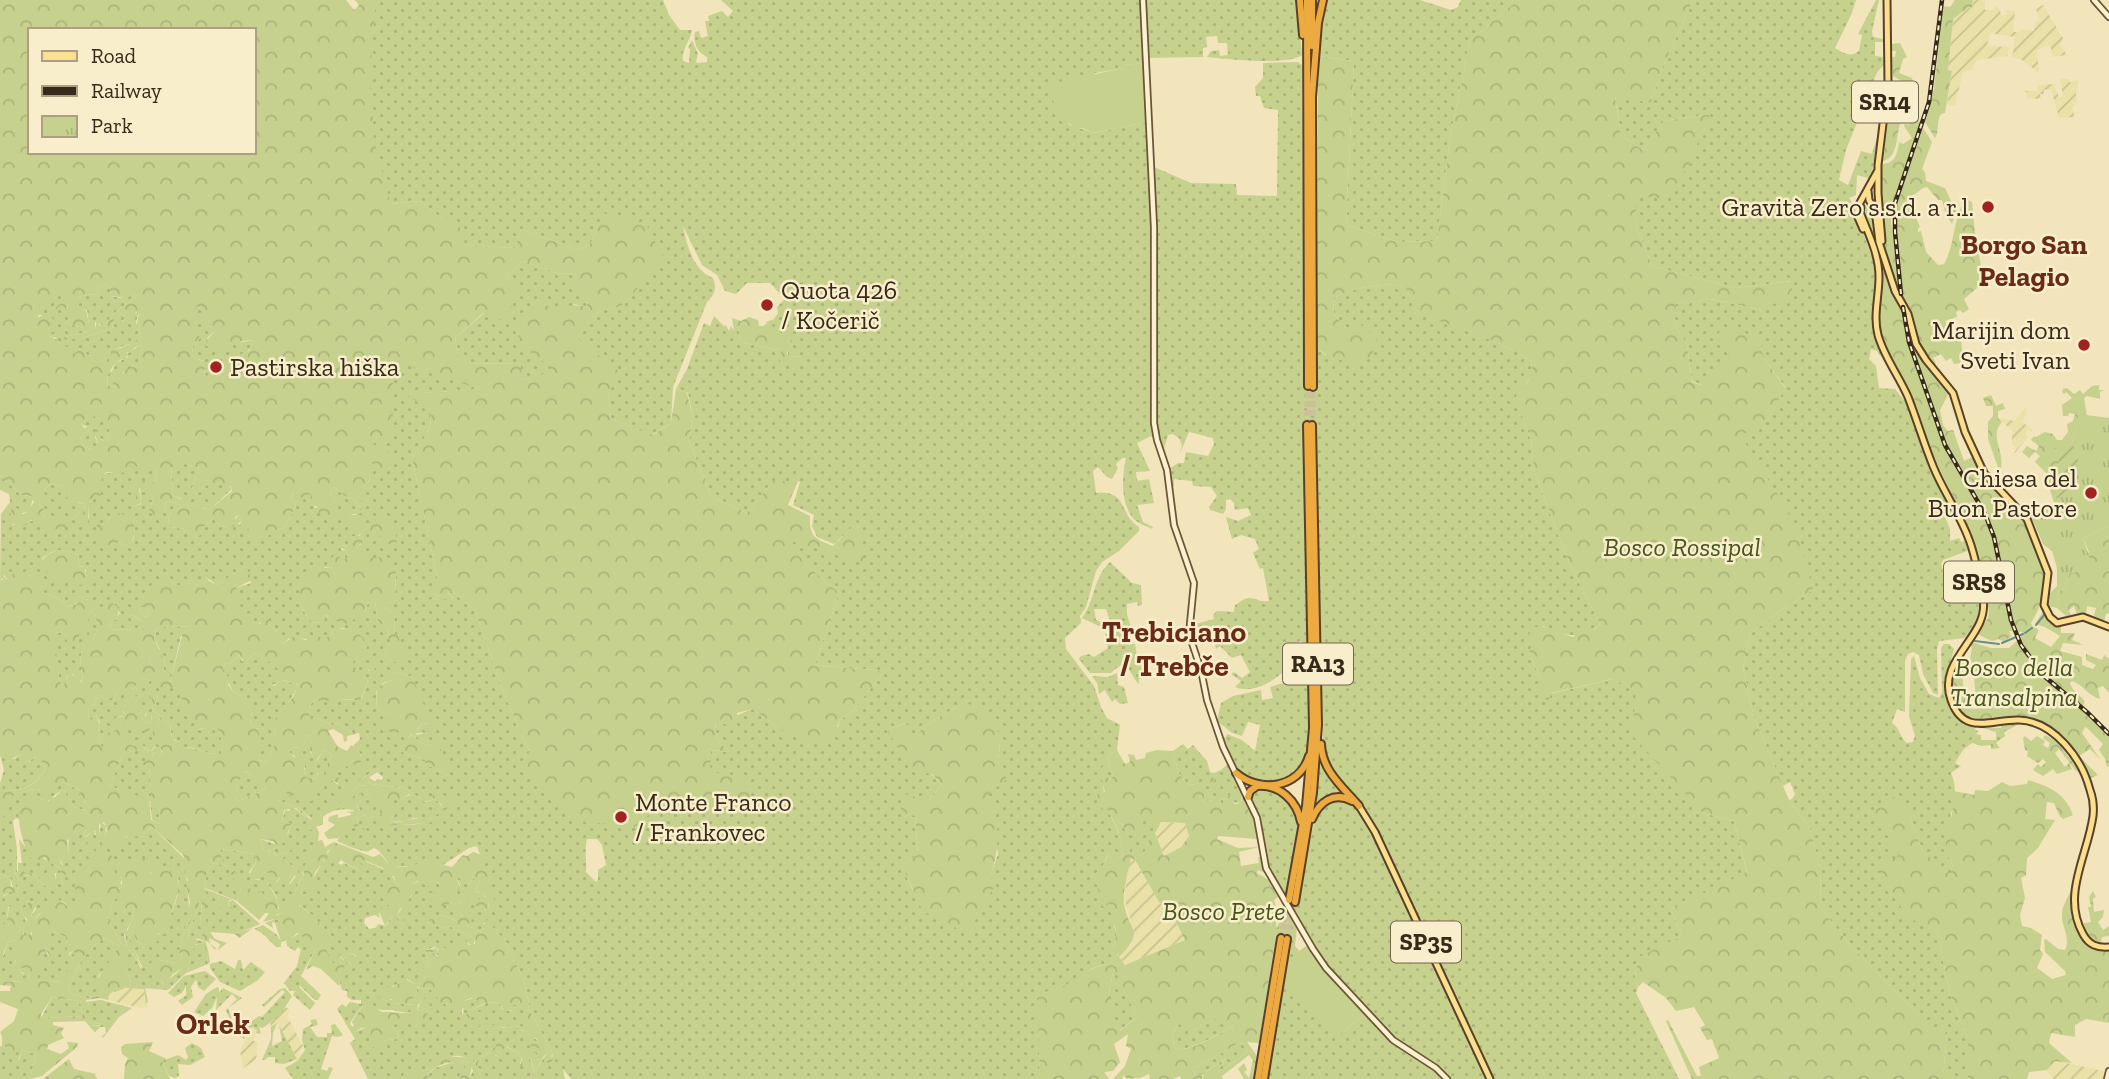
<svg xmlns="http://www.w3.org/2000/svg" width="2109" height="1079" viewBox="0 0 2109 1079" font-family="'Zilla Slab',serif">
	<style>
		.farmland { fill: url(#farmland-furrows) }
		.grass { fill: url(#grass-dots); fill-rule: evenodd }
		.forest { fill: url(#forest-crowns); fill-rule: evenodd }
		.park { fill: url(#park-tufts) }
		.garden { fill: url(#garden-furrows) }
		.pitch { fill: #c6d18e }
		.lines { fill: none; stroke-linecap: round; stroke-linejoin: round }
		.stream { stroke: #679188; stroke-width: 2 }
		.highway-tunnel { stroke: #cdbf9b; stroke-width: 6; stroke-dasharray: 6 3; stroke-linecap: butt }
		.secondary-casing { stroke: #6c5437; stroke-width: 8 }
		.primary-casing { stroke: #584128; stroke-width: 9 }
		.highway-casing { stroke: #584128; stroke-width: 10 }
		.secondary { stroke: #fcf1cf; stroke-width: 4.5 }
		.primary { stroke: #fbde8e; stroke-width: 5 }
		.highway { stroke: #ecaa41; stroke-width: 6 }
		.rail-casing { stroke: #382a1a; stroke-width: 4.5 }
		.rail { stroke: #f9eecb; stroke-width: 2; stroke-dasharray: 5; stroke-linecap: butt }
		.poi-dot { fill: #a0231d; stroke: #f9eecb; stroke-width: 2.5 }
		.labels { text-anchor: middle; stroke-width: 5; stroke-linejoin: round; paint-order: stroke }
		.shield { fill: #f9eecb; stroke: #72654f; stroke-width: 2 }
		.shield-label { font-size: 24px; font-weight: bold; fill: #382a1a }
		.poi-label { font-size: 26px; fill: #382a1a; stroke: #f9eecb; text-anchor: end }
		.park-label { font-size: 26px; font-style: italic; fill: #46571e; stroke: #f9eecb }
		.neighbourhood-label { font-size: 28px; font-weight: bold; fill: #692b15; stroke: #f9eecb }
		.quarter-label { font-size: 30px; font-weight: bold; fill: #692b15; stroke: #f9eecb }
	</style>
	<defs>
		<pattern id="farmland-furrows" width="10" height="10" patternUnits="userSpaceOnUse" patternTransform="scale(1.75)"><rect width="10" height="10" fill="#e9e1a8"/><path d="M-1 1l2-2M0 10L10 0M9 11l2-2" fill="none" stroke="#c9c190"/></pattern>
		<pattern id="grass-dots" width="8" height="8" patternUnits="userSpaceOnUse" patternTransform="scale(1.75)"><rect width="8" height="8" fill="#c6d18e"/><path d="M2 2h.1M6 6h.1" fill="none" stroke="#abb47a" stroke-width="1.8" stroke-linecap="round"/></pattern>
		<pattern id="forest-crowns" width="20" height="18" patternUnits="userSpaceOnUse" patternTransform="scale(1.75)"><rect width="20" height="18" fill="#c6d18e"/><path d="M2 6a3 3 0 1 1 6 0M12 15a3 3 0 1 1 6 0" fill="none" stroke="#abb47a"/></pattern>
		<pattern id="park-tufts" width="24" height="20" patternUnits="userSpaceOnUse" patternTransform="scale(1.75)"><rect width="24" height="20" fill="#c6d18e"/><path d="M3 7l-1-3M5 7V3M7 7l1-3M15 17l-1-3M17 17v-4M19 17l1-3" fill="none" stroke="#abb47a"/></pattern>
		<pattern id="garden-furrows" width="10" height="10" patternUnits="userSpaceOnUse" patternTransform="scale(1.75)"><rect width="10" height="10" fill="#c6d18e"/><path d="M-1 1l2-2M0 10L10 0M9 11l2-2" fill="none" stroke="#abb47a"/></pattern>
	</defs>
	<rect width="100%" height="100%" fill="#f2e4bb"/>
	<g class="farmland">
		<path d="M1973,0H1985V10H1994V5L2000,10L2001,16L2007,14L2006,10L2015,11L2013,32H2019L2021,29L2034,31L2035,22L2040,20L2036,9L2043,5L2064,40L2060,45L2067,55L2051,57L2053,53L2049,45L2037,50L2039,73L2022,60L2012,57L2015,37L1990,33L1987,46L2009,47L2008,56L1977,60L1971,70L1963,72L1955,106L1947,104L1952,71L1948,70L1953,19L1970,7L1972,8Z"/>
		<path d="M2060,79H2069L2070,83L2079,79L2076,92L2077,102L2072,109L2075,117L2059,118L2051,89L2044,90V94H2040L2041,99L2026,98L2027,93L2025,91H2037L2038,85L2054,84L2059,97H2063Z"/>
		<path d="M2027,407L2026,415L2022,422L2033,430L2032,432L2028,430L2025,435L2028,437L2014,454L2016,448L2012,444V430L2000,420L2002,418L2014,421Z"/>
		<path d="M1161,822L1185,823L1189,837L1181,846L1164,856L1155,833Z"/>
		<path d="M1130,858L1135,860L1159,902L1170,910L1185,940L1125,965L1119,957L1131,945L1135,937L1124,898Z"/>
		<path d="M120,988L144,989L147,1007L140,1008L108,1000L110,991L115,992Z"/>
		<path d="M286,1007L290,1010L287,1016L303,1046L297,1059L278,1023L271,1027L270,1023Z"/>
		<path d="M251,1026L257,1030L253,1041L258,1042L256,1060L243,1068L240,1051Z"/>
		<path d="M2053,1060L2103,1071L2104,1079H2053L2046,1070Z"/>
	</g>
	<g class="grass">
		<path d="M375,0H663L669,15L680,30H692C690,42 681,49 683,61L689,63L690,49L688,48L692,40L698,54L696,62L698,63L707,62V57C697,52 693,43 695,32L699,31L701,38L708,36L705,21H709L708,16L722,11L728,17L733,11L721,0H1141L1144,63L1124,65V68L1095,73L1064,114L1070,125L1094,133L1147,122L1152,252V412L1155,439L1151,436L1137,443L1150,471L1136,472L1137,481L1149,479L1154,503L1137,505L1143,522L1153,527L1152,529C1146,526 1137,523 1133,518C1120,502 1122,477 1126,458H1122L1116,464L1118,468L1112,479L1107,477L1098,467L1093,471L1096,493C1129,490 1118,514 1139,527V531L1119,551L1102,562L1096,571L1086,607L1080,616L1081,623L1065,638L1066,649L1094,686L1101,707L1107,718L1120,725L1117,750L1107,757L1113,776L1108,780L1104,767C1102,783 1103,796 1109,812C1115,825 1124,841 1122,856L1118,857L1109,851L1103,866L1104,906L1109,904L1115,918L1114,927L1117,932L1113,947L1119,952L1113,962L1093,968L1061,989L1046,992L1039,1036L1040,1079H571L563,1069L565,1079H531L534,1073L530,1079H469L473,1071L471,1065L474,1063C450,1045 444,1066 423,1071C418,1072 411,1072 406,1072L401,1079H368L350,1043L355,1039L337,1009L342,1004L346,1007L350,1002L361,1004V1000H352L347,997V991L342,990L339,980L342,976L339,973L347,962L352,965L348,973L357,963L356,955L349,953L346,958L338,955L344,961L340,964H333L324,948L333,941V938L312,915L299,905L300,894L312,880L330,850L341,860L338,863L341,865L344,863L359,870V863L364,860C376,868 392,868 396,884L385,892L389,900V907L379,913L380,918L375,915L365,918L364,923L369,929L375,928L379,924L386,926L392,916L404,925L403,920L397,915L412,895L411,884C420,881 433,878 441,885V891L438,892L455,907L454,911L460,912L463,916L458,923C446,914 439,913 427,923L445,928L449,926L475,939L473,946L465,941L452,948L442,949L445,954L442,956L433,954L431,951L436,952L439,949L434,947L426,950L429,967L424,974L425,980H418L415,984L407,979L391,987L394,995L393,999H386L370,992L369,994L393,1003L413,1005L410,1002L417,993L416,987L421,989L429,988L444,1004L450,1005L463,1015L464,1001L474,998L478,1000L476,1006L471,1011C481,1006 489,999 500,1004L502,1009L511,1011L515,1008L512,1005L519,1002L529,1010L527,1027L508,1026L506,1022L495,1026L505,1028L495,1047L477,1060L475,1067L482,1072L477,1066L478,1061L490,1053L497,1056L505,1046L522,1056L520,1064L518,1066H529V1059L531,1058L534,1073L547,1053L552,1058L553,1054L531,1013L524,981L504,938L497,933L496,929L487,925L486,921V923H483L484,931L481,932L467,925L473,918L465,895L464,900L460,899L459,905H455L452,902L460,885L457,878L470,869L473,874L468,882L469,885L475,875L480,882L474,893L480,891L486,898L473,902L483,907L485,911L489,908L488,903L490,902L491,884L477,846L469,848L440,867L438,864L394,867C384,862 384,852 374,848L367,852L350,847L337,841L341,834L354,826L359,831L366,830L357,824L358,813C381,823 420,832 441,815L430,819L413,818L407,821L388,822L395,814L390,809L393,799L395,797L401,800C414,791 411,797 425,802L435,799C442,804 443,812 450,817L445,810L449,797L421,799L405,788L371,784L364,780L369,777L375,782L377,779L382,780L383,777L377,772L399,751L425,760L429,766L439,769L449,777L433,745L429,746L417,740L414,735L430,733L427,731L426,733L418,732L417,730L423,723L433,726L412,677L398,672L393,674V680L383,683L376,692L377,710L389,715L391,733L394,735L400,732L413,733L379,768L363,778L314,821L299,808L278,800L283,791L297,795L315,794L330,779L338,785L337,773L354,761L360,764L361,755L354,745L360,739L359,733H353L337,723L332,725L317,718L312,719C306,715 309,702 316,700H361L368,681L351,664L356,658L369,671L376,667L372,662L373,666L370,667L363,659L366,652L354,632L343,628L333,630L330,637C316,638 304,640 289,638L283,644L279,641V634L269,624V617L258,624L253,621L250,614L241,616L237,614L240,609L236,588L251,583L246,566L217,585L207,578L201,588L190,580L188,585H176L166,574H161L160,581L148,588L142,597L143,605L149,612L148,617L143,616L140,609L132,615L142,621L138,629L111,630L110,620L117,617L120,613L113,604L114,600L98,610L87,599L68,607L63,601L42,592C36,574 24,568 7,579L4,575L0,581L1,514L10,502L9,494L0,490V475L21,495L30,496L33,499L29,511L10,517L12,525L41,519L46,527L50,526L52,528L63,523L58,518H45L43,507L39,505L44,490L50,484L69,488L70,492L64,505L73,501L84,504L85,508L82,514L79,513L73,519L80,521L89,518V502L93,498L100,497V478L103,474L119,471L123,467L133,463L140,467L153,466L157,471L155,483H140L136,499L129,505L134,506L141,504L140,487H149V496L153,501L151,505L160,512L166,511L164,506L166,501L178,503L182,499L173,495L171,464H186L199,468L192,488L196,495L209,483L229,485L232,489L209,510C194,503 181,504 169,515L168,524L171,527L183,529L197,537L202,528L216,516L218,524L226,528L239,515L242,519L238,524L251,530L254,538L266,537L274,528L277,530L284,528L296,506L291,498L295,492L310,494L315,508L318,507L324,514L348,521L353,531H359L361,534L351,539L348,547L342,545L341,550H346L348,558L334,562L332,568L325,567L302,588L304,604L301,606L310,622L323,623L325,615C334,622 356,624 364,612C366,609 367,605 369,601H375L378,622L389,629L388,637L391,642L385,650L387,659L407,666L398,635H395L394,614L384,607V604L395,600L396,566L373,560L361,555L357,547L361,544L362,523L356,514L345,515L335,511V501L330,493L334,487L345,496L355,500L360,510L363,488L369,481L371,463L389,469L393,454L372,444L378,437L383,439L385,443L390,441L391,360L482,389L407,394C412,399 420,402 425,407C440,421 420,444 412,458L438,581L435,595L440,592L442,594L430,600L454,598L448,595L451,591L475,609L502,689L529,751L633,827L655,809L758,811L710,772V750L728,752L717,740L715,721C725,723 742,712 753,709L784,732L838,727L840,720L853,711L884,671L815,665L839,593L805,564L789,540L863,561L857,523L834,544L817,537L812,526L814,515L793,505L800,482L798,481H773L747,513L711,497L689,440L693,418L688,393L676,389L687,369L704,323L710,326L714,316L725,327V324L729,331L731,326L734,331L738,325L740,339L745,343L777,350L782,348L781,354L787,364H799L803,357L788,356V349L793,344L766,322L774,319L778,313L777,307L785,299L770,283H747L736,294L725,291L717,275L702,265L683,226C687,246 693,270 713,278C717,288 715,295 707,302L673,387L671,423L652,435L611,419L608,392L577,337L598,312L621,306L664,260L646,225L603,214L591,243L578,250L521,229L515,248L462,245L467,232L440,217L420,201L390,204L373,141L369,73ZM110,516L133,518C134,528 138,540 127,546L99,533L104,525H107ZM61,550L78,554L79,566H83L86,570L85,574L89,576C66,584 62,586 43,569L42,558L52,552ZM966,702L1000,741L998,765L987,795L998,854L991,874L941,918L913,891L902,866L918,854L915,816L942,785L887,730L905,723L912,737L934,720ZM587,839H597L602,845L606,865L598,870V880L596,882L586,872C587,861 584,849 587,839ZM424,993L417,1011L426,1008L427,1016L419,1014L404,1017L384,1016L382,1020L429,1023L396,1021L393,1028L399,1033L397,1039L378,1041L380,1045L371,1025L355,1032L350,1023L362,1006L368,1004C377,1011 381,1010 392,1010C399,1011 403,1014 411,1012L414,1009V1005L419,1004Z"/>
		<path d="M1145,0H1297L1302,55C1287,66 1227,59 1207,57L1211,51L1219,50L1220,56L1228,55L1227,43H1218L1217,36L1206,37L1207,47L1203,48V57L1147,58Z"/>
		<path d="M1326,0H1420L1451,10L1458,7L1461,0H1518L1470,40L1450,138L1437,241L1398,242L1346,225L1354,61L1318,56Z"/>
		<path d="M1693,0H1856L1852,13L1835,48C1844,53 1850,58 1859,51L1862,35L1858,34L1876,0H1879L1872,31L1873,37L1883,39L1884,42H1875V56L1883,57L1884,65C1876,72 1873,78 1873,90L1882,91L1880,107L1874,94L1867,97L1870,104L1864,102L1865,115H1860L1846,150L1839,180L1848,185L1861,151L1872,154L1879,130L1871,179L1857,175L1856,195L1849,198L1855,207L1861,228L1859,230L1860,233L1863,232L1877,271L1873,317L1875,333L1874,335L1882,358L1877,351L1871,349L1869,359L1876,366L1879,388L1895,389L1903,399L1906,400L1954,512L1945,517L1950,529V541L1959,538L1961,542L1967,540L1970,550L1943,560L1941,564L1946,583L1944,598L1952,601L1955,586L1975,577C1980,604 1983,614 1965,638L1939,641L1937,649L1938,695L1933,693L1923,674L1919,655L1913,652L1908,654L1905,661V712L1897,709L1892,723C1900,728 1900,738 1907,743L1913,742L1915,736L1909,716L1911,659L1914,656L1920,678L1929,694L1939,698L1942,693L1941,648L1944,644H1949L1954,649C1945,685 1937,710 1979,726L1974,729L1978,731L1976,734L1981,735V740H1996V732L1983,728H2001V725L2023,722L2004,732L2005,736L1996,743L2000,748L1991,749V745L1982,746L1972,743L1963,750L1955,763L1961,766L1951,773C1966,808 1932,827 1953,866L1950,876L1922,850L1909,815L1898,857L1876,865L1908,917L1937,930L1950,994L1968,1039V1079H1943L1947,1032L1934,1028L1913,1010L1848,943L1821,908L1820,867L1810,829L1789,800L1792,799L1795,794L1790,782L1783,786L1754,717L1743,668L1750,634L1784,608L1813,590L1740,435L1768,419L1785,387L1764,358L1760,342L1731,356L1704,386L1692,381L1687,345L1674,324L1675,304L1711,299L1762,310L1791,281L1736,288L1652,266L1637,229L1634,196L1710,114L1664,121L1643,150L1621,135L1615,95L1651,103L1661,71Z"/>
		<path d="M1263,63L1298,62L1302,65L1304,386H1317V349L1326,355L1348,331L1334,314L1333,299C1342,290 1391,280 1403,287C1410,292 1412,304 1415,312C1455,327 1496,338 1532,361L1531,376L1516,399L1531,440L1534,470L1568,561L1600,624C1583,641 1563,636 1543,626L1529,652L1541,680V696L1613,679L1636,690L1703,813L1734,821L1747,873L1671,909L1682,936L1639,958C1636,968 1633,977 1638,987L1636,993L1679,1079H1493L1383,841C1365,807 1332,783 1323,745L1316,425L1305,426L1310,674L1307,755L1296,773L1282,782L1259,783L1237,772L1222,738L1226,737L1227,734L1242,740L1255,751L1260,725L1248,722L1242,736L1232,733L1217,721L1221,703L1233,696L1261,690L1262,700L1273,698L1270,687L1304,677L1302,674L1280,680L1303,671L1308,667L1304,645L1301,641L1292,644L1301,667L1293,671L1290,663L1282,666L1283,672C1271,683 1251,694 1235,687L1241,681L1231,674L1234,672L1242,678L1250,672L1241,655L1232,658L1220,646L1216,649L1213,633L1192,635V625L1214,619L1213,615L1217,611L1234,612L1235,605C1239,603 1244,598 1249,598C1256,598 1258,602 1269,601L1263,568L1260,569L1253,553L1259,549L1255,539L1241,535L1232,539L1226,517L1238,521L1251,515L1248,508L1235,510L1234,503L1230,499L1226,500V509L1223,514L1210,510L1209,507L1217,496L1211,487L1193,486L1192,481L1174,479V486H1171L1170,473L1172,470L1169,469L1178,463H1184L1186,452L1208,456L1214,444L1213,438L1189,432L1180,453L1182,445L1179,438L1173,434L1168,435L1164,448L1167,464L1156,433L1155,414L1157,252L1154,167L1191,183L1236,184L1237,195L1277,196L1278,110L1264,108L1260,96H1256L1255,87L1263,78Z"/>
		<path d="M523,261L560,274L576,273L588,301L586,307L574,304L551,364L550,373L521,380V364L460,363L455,338L484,313L506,277Z"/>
		<path d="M106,284L110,288L111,296L120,298L133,294L137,296L113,314L104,326L95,322V329L89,325L87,310L81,309L65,323L83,328L86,332L64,337L80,339L112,328L115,319L121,314L126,317L122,321L129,322L133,314L139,312L136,322L141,338C135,344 112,348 110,353C109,357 110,361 108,365L105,363L106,350H95L90,356L84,353L96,341L87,344L75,353L49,343L57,338L49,336L42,315H37L33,308L35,305L61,295L62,301L56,309L67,308C71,297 86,295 96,294L99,287Z"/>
		<path d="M197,306L203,311L211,326L215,327V331L207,338L219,349L229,342L231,344L254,340C251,348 247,355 237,356L207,376L204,375L205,371L199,364L204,361L195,358L192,353L193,346L200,338C198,327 190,317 197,306Z"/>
		<path d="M141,345L143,348L139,357L142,367L123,372L113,388L107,386L108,373L112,371L116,363L128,357L126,354Z"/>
		<path d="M87,415L95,416L97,419L104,416L110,429L108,438L104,441L97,435L98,426L95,437L98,444L93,450L83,446L80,438L91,428L82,425Z"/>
		<path d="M1110,562L1132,583L1141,585L1142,605L1138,606L1137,602L1127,604V614L1131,628L1112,627L1106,609H1094L1096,620L1101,622L1105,629L1082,618C1096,599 1092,580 1110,562Z"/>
		<path d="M89,611L95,614C99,625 97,633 92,643H84L80,659L83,681L77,680L74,674L67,675L66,682L62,685L59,679L53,634L54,632L63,633L79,644V634L86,629Z"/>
		<path d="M169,626L192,627L190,632L181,636L170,683H168L163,674L165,656L153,667L149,663L150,658L160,649L154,638L156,629Z"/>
		<path d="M1126,629L1127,631L1122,634L1125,644H1135L1138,664L1142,665V679H1139V684C1128,674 1129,655 1111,673H1090L1079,659L1081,656L1089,654L1094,657L1108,648L1105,634Z"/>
		<path d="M254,653L261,655L281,671L271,685L274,686L282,680L298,685C294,695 280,717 272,724L276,729L274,737H272L274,746L267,762L259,760L260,746L257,741L258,731L265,728L258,729L250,725L252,711L240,695L233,692L223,669L225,663L230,664L239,655L242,661L246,662Z"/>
		<path d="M1117,673L1118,685L1124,687L1128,703L1120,704L1115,699L1112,702L1105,690L1099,694L1097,683L1092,676L1108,677Z"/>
		<path d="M142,678L165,686L181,688L188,714C197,720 196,723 194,733C200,728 211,726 218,730L223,744L221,754C205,755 196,746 181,747L180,742C170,740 172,732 170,725L154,711L158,695H150L153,704L151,723L143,721L147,713L140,714L137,712L141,696L133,697L121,711L126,714L125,716H119L117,729L108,733L104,747H102L99,741L100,722L96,716L89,718L88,711L95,706L94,701L98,695L111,701L119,690H132Z"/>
		<path d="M155,717L160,720C146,731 162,744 162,756L153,760L152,753L156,754L155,746L151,751L142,745L145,736L135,746L128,744L120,727L125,724L149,731Z"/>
		<path d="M308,735L311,736L310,752L317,761L324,749L332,755L328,762L326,779L322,778L318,772L315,779L306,777L304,763L289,752L292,747L301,748Z"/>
		<path d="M1183,744L1188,749L1193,745L1207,761L1210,772L1214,773L1221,770L1229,763C1234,774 1243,790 1241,803L1230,802L1226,808L1223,809L1220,804L1221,800L1231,796L1207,801L1204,797V787L1214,780L1190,785C1175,775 1178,766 1173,751Z"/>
		<path d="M143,747L150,753V760L143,762L149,765L151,793L160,807L159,824L152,820L150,801L110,786L122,755Z"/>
		<path d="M21,754L29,762L35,756L43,763L46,769C34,785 24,793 4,790L0,784L4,770L0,755L14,759Z"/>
		<path d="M1320,754L1329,776L1348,797L1333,795L1314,810Z"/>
		<path d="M244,771L247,772L250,776L258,774L266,789L239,801L235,798L238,782Z"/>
		<path d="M63,782L81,791L84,802L88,803L89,806L87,811L74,807L63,789L47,801L40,799L20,804V820L16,818L13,821L17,849V872L14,874L19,876L17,888H13L10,877L0,874V817L4,816L13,794L35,789L39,791Z"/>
		<path d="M360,785L366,786C366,797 371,802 381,805L382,816L378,818L361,812L356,803L357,800L348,802L342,809L334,807Z"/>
		<path d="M1259,788L1273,790L1288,799L1299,819L1288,900L1298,902L1314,821C1337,775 1360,811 1375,838L1487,1079H1450L1440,1068L1395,1039L1320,957L1268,869L1260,821L1250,798L1252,791Z"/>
		<path d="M293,807L312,822L309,828L315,832V847L309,859L304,857L307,862L302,873L304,875C293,886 294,913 275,915L279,908L276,896L267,882H262L268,895L264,897L259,892L252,891L230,869L236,883L241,888L237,901L205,888L206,875L213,863L228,866L221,857V849L255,854L256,862L249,872L252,880H259L262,872L268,873L277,882L280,877L290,884L298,873L297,869L282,859L295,845L287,852L276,856L274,852H270L269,850L264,851L260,839L275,844L288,834L291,824L282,821L285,810L289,811Z"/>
		<path d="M1117,819L1129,834L1138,820L1157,822L1144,853L1137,857L1131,855Z"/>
		<path d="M101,822L106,826L105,840L109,847L111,844L119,851L117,840L125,838L129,835L147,837V832L151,826L185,859L190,918L185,928L179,953L182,954L181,958L175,963L160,960L147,969L156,979L162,981L163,985L182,968L185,969L186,973L168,990L131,987L130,978L125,971L127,950L132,951L141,969L142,966L134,949L137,946L132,947L127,935L132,930L137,942L142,944V948C165,934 170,919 178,894L180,893L178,877L162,868L153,874L150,872L152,868L145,859L143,863L135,860V865L122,859L117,869L122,880L120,883L125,887L117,889L109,854L106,851L99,855L90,851L86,846C86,856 94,861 94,872L91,873L87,869L85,875L74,873L77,908L72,910L62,901L39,914L35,919L31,916L36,909L33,902L28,900L26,907L21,909L32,936L25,938L23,930C15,926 13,914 12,906L8,907L7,920L4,924L0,922V899L11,891L20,897L16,892L22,884L23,875L33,876L47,887L56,880V873L42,880L30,873L23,872L19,839L27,849L60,868L62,883L65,885V870L60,859L68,857C70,844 64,836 80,830V827L86,828L84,835L86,837L94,830L95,835H99Z"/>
		<path d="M206,891L215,894L223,904L218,906L233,913L228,902L233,900L260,924L238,933L206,929C203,920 205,901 206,891Z"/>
		<path d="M116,898H120L123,913L130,905L134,908L132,920L126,931L123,930L127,947L121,944L108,919L113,901Z"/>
		<path d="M1274,900C1278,909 1274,919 1277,929L1282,911L1288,912L1297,926L1295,946L1299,951L1308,945L1343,1032L1365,1014L1395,1044L1427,1064L1445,1079H1267L1291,940L1276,937L1271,925Z"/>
		<path d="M200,901H202L200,925L204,938H196L197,940L206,942L208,964L189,972L188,967L193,946H205L194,944L187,937Z"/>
		<path d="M275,919L281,921L282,929L292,938L300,933L315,950L301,976L321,995L318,1000H315L300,986L299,987L315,1003L310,1010L293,995L295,991L298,993L291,990L290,991L284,983L297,966L301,949L298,947L295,951L287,946L286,940L281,942V947H276L262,933L254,929L263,925L276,934L281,941L275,923L272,922L273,928L265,923Z"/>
		<path d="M55,932L66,937L68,956L73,951L75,953L62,982L36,980L46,948L50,964L49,934Z"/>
		<path d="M103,937L119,946L110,963L98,976L102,989L101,995L88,998L71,994L68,987L84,956Z"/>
		<path d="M17,940V955L14,966L19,974H25L19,970L22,968H28L31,973L27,981L0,982V960H2L8,942Z"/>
		<path d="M238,960H241L243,970L251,962L265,972L258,980L240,991L220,982L210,968V964L221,961L235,969Z"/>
		<path d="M1114,968L1137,1017L1119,1031C1105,1007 1108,994 1114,968Z"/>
		<path d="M205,971L216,979L204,991L198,987L196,979L191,987L193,997L182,1005L178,1001L186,995V986L182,993L174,997L168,993L184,976Z"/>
		<path d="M217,987L219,988V993L223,988L242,998L228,1008L232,1019L223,1025H220L229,1017L226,1010L237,999L232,994L216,1010L217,997L212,1008L203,1016L194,1012L206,994Z"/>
		<path d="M285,988L292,996L281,1014L263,1028L259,1027L261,1034L256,1033L257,1030L251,1026L244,1039L240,1036L244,1030L241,1029L259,1016L262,1017L285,992L282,990L264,1007L262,1005L280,989Z"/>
		<path d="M52,997L80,1001L83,1016L41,1018Z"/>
		<path d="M101,1000L132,1008L119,1017L103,1038L102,1036L106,1033L105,1027H100L95,1032L89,1026H100L103,1024L92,1023L86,1020L84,1004L85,1002Z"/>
		<path d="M1227,1013L1233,1026C1216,1035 1194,1050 1176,1049C1171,1038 1172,1033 1180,1023L1193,1030Z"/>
		<path d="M316,1019L318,1025L310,1027L317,1037H327V1033H332L331,1025L335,1024L343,1035L338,1037L332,1036L321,1069L327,1071L329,1067L333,1068L328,1079H293L285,1068L297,1061L305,1050L302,1040L303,1029L312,1024L310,1020Z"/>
		<path d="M277,1023L273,1033L272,1046L282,1041L279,1025L297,1059L284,1064L275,1063V1057H268L265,1060H262L271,1039V1027Z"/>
		<path d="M508,1027C520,1028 532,1033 538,1042L533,1043L539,1047L541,1058L538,1060C527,1053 516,1052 505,1044V1032Z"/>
		<path d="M1241,1042L1248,1051L1222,1070L1219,1069L1225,1059L1206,1071L1211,1077L1208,1079H1202L1204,1075L1194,1078L1195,1068Z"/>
		<path d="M192,1043L201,1048L205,1057L190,1065L178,1064L179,1076L175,1078L169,1076L162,1061L178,1055L186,1060L188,1057L185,1048Z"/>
		<path d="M2,1045L20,1050L18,1062L23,1050L36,1054L30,1079H0V1047Z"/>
		<path d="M457,1061L469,1062L463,1071L460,1079H432L427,1075L435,1068Z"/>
	</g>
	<g class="forest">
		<path d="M0,0H346L354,10L359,5L355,0H376L370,73L374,141L391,204L420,201L440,217L468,232L463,245L515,248L521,229L578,250L591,243L603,213L646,224L665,260L621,306L598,312L577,338L621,373L608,392L611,419L653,435L671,423L676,389L687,393L693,418L689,440L711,497L747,513L773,481H798L788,505L810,516C809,537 815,539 833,546L857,522L864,562L790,541L805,564L839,593L815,665L884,671L853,711L840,720L832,738L811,743L784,732L753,709L737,713L738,720L732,726L715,722L717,740L729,752L711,750L710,772L741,776L759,811L656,809L634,827L578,821L525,770L529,751L502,689L475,609L451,591L448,595L455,599L430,600L442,594H431L438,581L412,458C432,423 443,419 406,394L480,389L393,361V442L383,443L382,439L378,437L372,444L393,453V468L383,469L371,463L369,481L363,488V498L361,500L362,509L360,510L355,500L345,496L334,487L330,493L335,501V511L345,514L347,511L352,515H361L363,518L362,542L357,547C366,565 374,554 386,559C387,559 395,565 396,566L395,600L385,604L384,607L394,614L395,634L398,635L408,667L387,659L385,650L391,642L388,637L389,629L378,622L375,601H369L364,612H367L365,621L352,619L350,624L333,620L326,615L324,623L310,622L301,605L303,600L299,594L306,573L316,568H332L334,562L332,557L335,555L343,559L348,558L346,550L333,545L336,539L342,541V545L347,547L350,539L349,536H359L361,534L359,531L350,533L347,530L351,527L348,522L330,516L329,519H325L324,514H319L318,507L312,505L310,494L302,498L294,493L291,498L296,506L284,528L277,530L274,528L272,534L259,540L251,537V530L239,526L242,519L239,515L235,517L234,526L226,528L218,524L215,517L202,528L201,535L197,537L183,529L171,527L168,524L169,515C182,503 193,503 209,510L232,491L231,486L209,483L196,495L192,488L199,468L186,464H171L173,495L182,500L178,503L166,501L164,506L166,512L154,517L149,510L153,501L147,499L149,494L148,487H141L139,489L141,503L134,506L129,505L128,501L136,498L135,485L148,480L155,483L157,471L153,466L148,470L138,468L133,464L128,468L123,467L124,472L122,473C96,469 104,476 100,497L98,500L93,498L89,502L88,523H81L73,519L77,515L76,512L82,514L85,508L84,504L79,502L75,504L73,501L62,506L61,504L70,493L68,488L50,484L44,490L45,496L39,505L43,507L45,518L61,517L60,520L65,524L66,528L61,531L56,529L50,531V526L46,528L41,519L37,522L31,520L27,525L9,524L11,510L17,508L23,514L26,513L34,502L31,496L21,495L0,475ZM30,30H254V152H30ZM523,261L560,274L576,273L575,294L588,302L586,307C573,304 567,304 559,314L539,300L515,332L536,359L550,364V372L521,380V364L460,363L455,338L483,313L504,321L520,290L506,277ZM106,284L110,288L111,296L127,298L133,294L137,296L113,314L104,326L99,325L97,320L95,329L89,324L86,310L82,309L80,306L70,309L71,318L65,323L83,328L86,332L64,337L61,340L80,339L112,328L115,319L121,314L125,316L122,324H128L136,312L139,314L136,328L139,330L141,338L121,348L111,350L108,364L105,363L107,350H95L90,356L84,353L98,342L96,341L87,344L75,353L69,347L49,343L58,340L49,336L58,325L48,313L39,317L33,308L35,305L38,306L61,295L62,301L55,309L65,311C70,298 85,295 96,294L99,287ZM197,306L203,311L199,318L200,324L215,327V331L206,341V346L221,349L228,343L236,345L242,341L254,340L249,351L224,361L207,376L204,375L205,365L198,364L205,362L195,358L192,353L193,346L200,338C198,328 191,316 197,306ZM141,345L143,348L139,357L142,367H129L118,378H114L112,382L115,387L107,386C106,376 112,364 122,359L126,361L127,352L130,353L134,348ZM87,415L92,419L94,416L97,419L104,417L110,429L108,438L103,441L97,435L100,423H98L94,432L98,443L92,450L83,446L80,438L91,428V426L84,428L82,425Z"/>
		<path d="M1518,0H1693L1661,71L1651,103L1615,96L1621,135L1643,150L1664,121L1710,114L1687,168L1666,199L1635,196L1637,229L1652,266L1736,288L1792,281V296L1762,310L1711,299L1676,304L1674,324L1687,345L1692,382L1704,386L1730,356L1718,333L1733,325L1760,342L1764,358L1785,388L1768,419L1741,436L1794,521L1813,590L1784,608L1750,634L1743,668L1754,717L1789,800L1810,829L1820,867L1821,908L1848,943L1913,1010L1934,1027L1947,1032L1943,1079H1692L1666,1021L1668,1020L1697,1076H1701L1699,1067L1719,1058L1712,1039L1707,1040L1700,1028L1705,1025L1694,1007L1676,1011L1666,998L1643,982L1638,987C1633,977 1636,968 1639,957L1682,936L1671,909L1747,872L1734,821L1703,813L1632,735L1636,690L1612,679L1552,693L1548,701L1541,696V680L1529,652L1533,642L1529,634L1535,627C1548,625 1560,634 1574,637L1576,629L1588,625L1594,630L1600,624L1568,561L1534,470L1531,440L1516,400L1517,390C1531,384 1531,375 1532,361C1496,338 1454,327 1414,312C1412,304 1410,292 1403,287C1391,280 1342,290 1333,299L1334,314L1348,331L1360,324L1377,338C1376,342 1374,351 1372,355C1360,372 1330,357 1317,349L1318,56L1354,61L1346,225L1398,242L1437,241L1450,138L1470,40Z"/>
		<path d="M1955,0H1973L1972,8L1969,7L1953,19L1948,70L1952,71L1945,113L1941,114C1936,122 1940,130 1935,138L1925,122L1934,89L1943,6L1950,7Z"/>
		<path d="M1900,43L1907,57L1903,59L1899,73L1912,78L1915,91L1910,93L1908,110L1917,112V119L1921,123L1895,195L1891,221L1900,293H1902L1896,224L1897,202L1923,128L1932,142L1922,169L1925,172L1926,181L1945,188L1951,201L1958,206L1952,224L1946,215L1942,200H1938L1927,187L1923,188L1908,199L1920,227L1918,228V232L1921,231L1926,252L1938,265L1944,264C1954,248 1953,221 1964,201L1968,200L1972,202L1975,234L1984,282L1964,299L1969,309L1963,313L1960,310L1956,312L1957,317L1945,321L1948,328H1956L1961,338L1963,363L1954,364L1951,358L1946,361L1941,354L1933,358L1936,363L1933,365C1918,344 1917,335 1909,311C1905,301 1897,293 1894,283C1881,245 1879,204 1881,164C1895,164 1897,155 1899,142L1903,144L1912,138L1904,126L1905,123L1908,125L1916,119L1909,111C1891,123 1904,156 1883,161L1889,114H1895L1897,101L1891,100L1892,83L1902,89L1905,83L1893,76L1891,57H1895L1896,51H1891V44Z"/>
		<path d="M1867,207L1872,211V222L1885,271L1893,292L1902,306L1905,334L1944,444L1953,464L1979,506L1993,538L2008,613L2011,612L1995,536L1986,515L1946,444L1912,347L1904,310L1918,353L1949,393L1940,410L1943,425L1948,431L1953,430L1964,461L1973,457L1980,473L2023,519L2044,569C2049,587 2040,608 2031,623L2032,626L2039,630L2035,638L2051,647L2060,636L2045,627L2035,624L2044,610L2050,623L2061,626V633H2075L2072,640L2084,645L2063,643L2060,651L2082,657V665L2093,669L2096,665L2086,660V654L2102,660L2104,655L2109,659V693L2103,686L2098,688L2100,699C2089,697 2083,684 2072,681L2070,683L2072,688L2085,701L2083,705L2084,708L2049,679L2047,681L2090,716L2109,736V766L2107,767L2105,759L2099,750L2103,744L2087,728L2085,727L2082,733L2100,759L2090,749L2079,756L2098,775L2089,779C2074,759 2059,729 2035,719C2010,708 1974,737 1957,705C1947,685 1957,667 1966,649C1963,671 1958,689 1973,709H1977L1974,678L1972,674H1968L1972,647L1969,645L1971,642L1991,648H2009L2022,636V632L2009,631L2011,636L2004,642L1999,639L1992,641L1977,634L1988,618L1989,610L1972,536L1932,453L1911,396L1882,339L1879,317L1882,270L1863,211Z"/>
		<path d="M749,317L758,320L759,326H764L766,323C777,327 783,337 794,341L787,353L789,356L804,357L799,364L783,365L780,361L781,349L777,350L745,343L740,339L738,326L734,331L732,318L741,321Z"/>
		<path d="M2099,385V390H2104L2100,392V399L2087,396L2084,398L2087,416L2079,415L2072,443L2054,448L2059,461L2058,473L2051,478L2035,462L2040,456L2035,452L2029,458L2022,452L2027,446L2036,451L2039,446L2031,440L2034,436L2036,437L2045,432L2053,434L2057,440H2062L2068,432L2067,424L2073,421L2075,414L2069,413L2068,416H2063L2062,405L2072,398L2066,392L2064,394L2062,392L2063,389L2067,388L2074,394L2080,390L2083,394L2092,386Z"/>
		<path d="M1991,395L1996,406L2003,403L2005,409L1998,411V418L2002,422C1988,437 2007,452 2000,473L1988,439V422L1993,416V406H1986L1983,398Z"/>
		<path d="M119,513L133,518L135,533L131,544L127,546L119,542L108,545L99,541L97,537L99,532L96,527L98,523L107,525L110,516Z"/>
		<path d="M376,516H383L395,526L397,544H387L380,535L373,536L367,527L368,524L376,519Z"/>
		<path d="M2109,526V613L2106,614L2104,621L2094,616L2096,608L2087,606L2086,614H2077L2074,606L2069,610L2071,615L2066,616L2057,608L2048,606V601L2050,600L2053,603L2059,602L2057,594L2066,586L2069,574L2089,552L2083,538Z"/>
		<path d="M61,550L78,554L79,566L85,567V574L90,577L89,582L80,585L72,582H59L38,566C43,557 51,551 61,550Z"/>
		<path d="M246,566L252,580L236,588L241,601L239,615L251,613L253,621L260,624L265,615L270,617L269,624L279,634V641L283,644L292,637L306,640L308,637H330L333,630C346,626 359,632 368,643L366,652L369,655L363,658L370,667L373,660H376V667L373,671L366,669L356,658L352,664L368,681L360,701C346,697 330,703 315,700C309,703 306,715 312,719L317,718L332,725L337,723L353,733H359L347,736V741L344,742L343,735L333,729L328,731L338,747L347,751L351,745L356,747L362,758L360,764L363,768H355L353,762L337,773L340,784L330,780L315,794L312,801L302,800L297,795H289L284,791L278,800L299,808L311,820L313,813L315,820L357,782L379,768L393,751L413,734L400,732L394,735V738L390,736L391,733L385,728L389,715L377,710C377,692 372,687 393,680V674L398,672L412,677L434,726L423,723L417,729L418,732L425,733L427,730L433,734L417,733L414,736L417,740L429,746L432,745L433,741L438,740L449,777L439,769L426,766L425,760L399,751L379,771L365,780L371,784L405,788L421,799C433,796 442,790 454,801L446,810L454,823H458V830L444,812L441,804L435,799L423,802L409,794L401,800L395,798L393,799L391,811H397L388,822C404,824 416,815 430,819L441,815L443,818L429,823L398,825L386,824L358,813L357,824L368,831L362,836L354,826L338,838L328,839L324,833L335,825L328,821L329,817L338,814V818L351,815V813L346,812L355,811C346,807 330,810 323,817V824L316,827L319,832L318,841L322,840L325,847L334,842L373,857L380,854C383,857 385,860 388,863C400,875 424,857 439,863L440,867L444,865L452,867L463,855L467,856L473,852L482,855L491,884L496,908L490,902L488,903L489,911L487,912L481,906H474L473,901L486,897L479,891L474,893L473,897L471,895V890H476L480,882L474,876L469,885L467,880L473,874L470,870L465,876L457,879L460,888L452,902L455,905H459L460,899H464L465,894L474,918L467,925L481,932L484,929L478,922L485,924L486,921L478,915L489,921L487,925L496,929L497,933L504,938L524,981L531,1013L553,1054L551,1056L554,1059L549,1064L545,1060L548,1054L547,1053L544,1056L531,1079L534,1070L531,1058L529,1059L530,1066H518L517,1063L521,1064L522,1056L506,1046L498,1056L490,1053L478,1061V1068L486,1076L475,1067L477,1060L495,1047L505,1027L469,1026V1024L496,1025L500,1020L509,1023L508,1026L527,1027L525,1022L529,1010L523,1009L519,1002L517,1005H513L515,1009L505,1012L499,1003C486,1000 475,1007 468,1016L482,1011L483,1007L495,1011L485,1012L467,1019L466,1015L476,1006L477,1000L471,998L464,1001V1004L467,1005L462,1009V1015L450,1005L441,1003L429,988L420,989L418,986L416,989L417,993L410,1002L419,1003L425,993L428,994L418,1005L417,1011L424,1009L433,1001L426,1010L429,1023L396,1021L393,1028L399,1033L397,1039L379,1041L381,1049L377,1051L369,1042L372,1027L361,1028L355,1032L351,1027L354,1026L352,1022L365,1002L382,1012C393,1011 402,1015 412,1012L414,1005L392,1003L369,994L370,992L392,1000L394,995L385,990L383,986L393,987L405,979L415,984L414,979L425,980L424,974L416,973L418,970L429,967L426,950L438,948L436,952H431L437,956L444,954L442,948H452L456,941L465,940L469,945L475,944V939L449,926L445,928L427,923C438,913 446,914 458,923L457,917L462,918L463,916L460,912L452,911L454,907L450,902L447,906L446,904L439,907L428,901L429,893L441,891V885L438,882L428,887L418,881L411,884L414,890L405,907L400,909L397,915L403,920L404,925L392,916L385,926L379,911L382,907L389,906V900L382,892L396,884L394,876H386L383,868L364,860L360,863L364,868L362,871C350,866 339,860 330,850L327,851L328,857L323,860V864C317,868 314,873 313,880L318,881L315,890L301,892L299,906L312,915L333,938L334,941L325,948L333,963L340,964L344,960L338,954L346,958L349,953L360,958V961L348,973L346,972L352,965L348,962L339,973L346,979L341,977L339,986L321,969L313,966L306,970L315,950L303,939L302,935L297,933L292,938L282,929L281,921L274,919L263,922L269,913H265L259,920L237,901L241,888L236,884L229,869H233L252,891L262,892L264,897L268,895L262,882H267C273,894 283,903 276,916C294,909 293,888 304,875L303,870L306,862L302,860L303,857L309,858L315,847V832L309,828L311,822L296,808L284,810L282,821L291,824L284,843L277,845L273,841L260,839L264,851L267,849L270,852L273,851L276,856L287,852L291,844L296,845L282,859L297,869L299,875L294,876L289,884L280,877L276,882L268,873L262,872L261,879L252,880L249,875L256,862L255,854L221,849V857L229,866L213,863L206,875L205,889L233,900H229L228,904L235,911L233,914L217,906L223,904L219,901V898L206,891V927L238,933L253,928L239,938L235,934L210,932L215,939L227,943L218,950L220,944L209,938L210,944L216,948L215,950L208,942L196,938L203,937L200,925L202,901H200L187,937L196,945H207L210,962L208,964L206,946L194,947L188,967L189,972L186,973L182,968L173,974L164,986L162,981L156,979L147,969L150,963L160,960L175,963L181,958L182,954L179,953L185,928L190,919L188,913L190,902L186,883L188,880L182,865L185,859L183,855L151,826L147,832L148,837L126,836L125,842L117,840L122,845L119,851L112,845L109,847L104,840L107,829L104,822L99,825V835L96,837L95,830L84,837L86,828L81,827L78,840L76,831L67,841L69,858L60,859L61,864L66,868L65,885L62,883L60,868L47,861L45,857L34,862C24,852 15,816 20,804L35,798L49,801V798L55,797L63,789L74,807L86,811L89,806L79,796L81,791L63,782L56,788L37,791L34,789L14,794L4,816L0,817V784L4,790C24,793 35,785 46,769L43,763L35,756L26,764L21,761V754C12,758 8,764 0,755V581L3,579L2,576L7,579L13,574L27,572L30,576L39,579L42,592L63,601L68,607L77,604L79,597H83L89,601L95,600L97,609H99L105,604L102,602L103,600L108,601L111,598L114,600L113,604L119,607L117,620H110L111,630L138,629L140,627L138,625L142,621L128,612L133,606L138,610L140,609L143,616L148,617L149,612L141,603L143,594L154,582L160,581V574H166L176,585H188L190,580L201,588L207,578L209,581L217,585ZM89,611L95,614C98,625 97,634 92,643H84L80,659L83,681L81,682L76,676L68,673L66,682L62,685L59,679L54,634L55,632L63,633L70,647L79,645V634L87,638ZM169,626L192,627L190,631L185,629L183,632L170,683L163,674L165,656L162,655L156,660L153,667L149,663L150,658L160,651L154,638L156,629ZM254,653L261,655L280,671L274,678L271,686L283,680L298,685L293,697L271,724L276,729L274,737L268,736L274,746L267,762L259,760L261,746L257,741L262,736L259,734L258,731L265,728V727L258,729L250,725L252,710L240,695L233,692L228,684L231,681L223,669L225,663L230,664L239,655L245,663ZM142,678L151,681L152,686L156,687L181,688L183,712C193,719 198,718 193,733L196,735L199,729C205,728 213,727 218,730L223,744L221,754C206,755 196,747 181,747L180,742L175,741L171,734L170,725L154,711L158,694L150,695L153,704L151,723L144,721L146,711L140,714L137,712L142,702V695L133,697L121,710L126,714L125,716L116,717L113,721L117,729L108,733L103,740L104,746L102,747L99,741L100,724L96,716L89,718L88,711L95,708L94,701L98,695L111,701L119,690H122L123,693L132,690ZM156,717L160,720L155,724L152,736L162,751L161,756L153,759L152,753L157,754V746L151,751L142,745L145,738L142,735H140L135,746L128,744L131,739L121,727L125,724L148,733ZM308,735L311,736L310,750L316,761L324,749L332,755L328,762L325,778H322L319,771L315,779L306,777L304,767L305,761L300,757H294L289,752L292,747L301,748ZM144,747L150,753V759L142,762V765H149L151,796L160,807L159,824L151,820L149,796L144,798L110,786L122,755ZM244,771L247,772L250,776L258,775L266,789L239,801L235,798L238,783ZM360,785L366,786C366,797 371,802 381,806L380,813L382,816L378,818L359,810L356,803L364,795L363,792L349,798L342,809L335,807ZM508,1027L524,1030L525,1035L536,1038L538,1042L530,1044L532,1048H539L540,1058L537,1060L536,1053L520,1052L505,1044V1032Z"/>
		<path d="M966,702L985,714L998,729L1000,741L998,764L1007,779L987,795C1001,819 1000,848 991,874L996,883L970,930H959L941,918L923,912L902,866L918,854L915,816L901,813V793L929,800L942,785L932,774L912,771L887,730L906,723L913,736L934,720Z"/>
		<path d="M2045,735L2057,741L2080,772L2076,771L2059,749L2055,753L2065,767L2069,763L2072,769L2057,774L2053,769L2043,776L2033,770L2038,764L2041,767L2046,762L2043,759L2038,763L2027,756L2028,751L2025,750L2023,738L2025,736L2031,741L2037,736L2045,741L2043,745L2048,748L2050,743L2043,738Z"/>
		<path d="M1117,750L1125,764L1130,762L1128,754L1134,755L1136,760L1145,758L1146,753L1157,750L1173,751C1178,766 1175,775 1190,785L1200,783L1211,775L1215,780L1204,787V797L1207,801L1213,800L1219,791L1231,795L1229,801L1225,798L1221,800L1220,804L1223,809L1231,800L1235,804L1241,803L1242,799L1237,782L1252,813L1258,839L1218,836L1217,839L1238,848L1259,847L1239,852L1241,866L1259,863L1258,857H1261L1265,873L1258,870L1257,873L1269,880L1279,896L1274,900L1271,925L1276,936L1259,1043L1247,1042L1257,1056L1255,1079H1244L1238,1069L1244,1063L1247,1070L1244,1072L1249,1078L1253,1060L1249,1055L1222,1076L1223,1079H1208L1210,1077L1205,1072L1225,1059L1219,1068L1222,1070L1248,1051L1241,1042L1195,1068L1194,1078L1202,1073V1079H1181L1180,1076L1173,1079H1150L1149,1074L1140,1078L1127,1079L1124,1075L1122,1079H1113L1125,1066L1131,1049L1126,1046L1128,1034L1114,1044L1120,1062L1113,1071L1104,1072L1109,1079H1040L1037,992C1066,992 1068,980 1090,970C1103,964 1110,966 1119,953L1113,947L1117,932C1113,926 1113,913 1109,904L1103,907L1094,875C1102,867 1110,858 1108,847L1118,857L1122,856C1124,842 1115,822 1108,810H1103L1097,798L1098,793L1105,792L1101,776L1103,764L1109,780L1113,776L1107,757ZM1119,821L1129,834H1140L1139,821L1156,822L1144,853L1137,857L1131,854ZM1161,822L1185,823L1189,836L1181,847L1164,856L1155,833ZM1131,858L1135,860L1159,902L1170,910L1185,940L1125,965L1119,957C1147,929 1128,932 1124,903C1122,893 1129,869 1131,858ZM1114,969L1137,1017L1120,1031C1106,1008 1107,994 1114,969ZM1226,1014L1233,1026C1216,1035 1194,1051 1176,1049C1171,1038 1172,1033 1179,1024L1193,1030Z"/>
		<path d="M2028,780C2050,787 2065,793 2073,815L2063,819L2059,815L2054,803L2047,802L2045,819L2055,820L2038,848L2027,858L2026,875L2021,878L2025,898L2020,915L2022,926L2031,928L2042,935L2040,950L2043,954L2037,968L2052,979L2066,975L2065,971L2045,952L2044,940L2046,939L2058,949L2065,950C2071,938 2062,928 2062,916C2061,905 2071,894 2074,883C2074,911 2071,949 2109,950V1023L2086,1019L2075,1025V1037L2051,1033L2049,1043L2072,1063L2054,1061L2046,1070L2029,1072L2027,1079H1968V1039L1950,994L1937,930L1908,918L1875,865L1898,856L1874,809L1890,793L1909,815L1922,850L1950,875L1953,866L1946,852V825L1952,814L1954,791L1974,795L1975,790L1988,791L2002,782L2010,786L2027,784Z"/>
		<path d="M103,840L107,851L112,856L118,889L125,887L122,885V878L118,875L117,869L122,858L135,865V860L142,862L144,858L148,862L150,860L155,866L150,873L153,874L160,867L170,872L174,868L177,874L180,893L177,895L164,936L158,933L159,941L149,944V947L143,950L142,944L137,942L132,930L127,935L132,946H138L134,949L142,969L132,951L128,950L125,971L130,978L131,987H145L148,1002L146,1004L144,989L125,988L115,992L110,991L108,1000L100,998L86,1000V1020L92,1023L104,1024L103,1025L89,1026L85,1021L53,1022V1025L64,1028L61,1033L64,1038L48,1045L47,1049L61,1054L69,1048L67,1042L78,1043L77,1047L42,1076L30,1079L36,1054L23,1050L17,1062L19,1050L15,1051L2,1045V1036L0,1032L14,1021L18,1009L0,1002V991H10L11,986L0,985V982L27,981L31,973L28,968H22L19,970L26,977L19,974L16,975V970L6,964L7,962L13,966C19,958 15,955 13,947L17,940L8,942L3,954L4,962L0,960V922L4,923L7,920L9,907L12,905C13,914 15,926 23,930L24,937L29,935L32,936V933L25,928L27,919L24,917L21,909L26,907L29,899L33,903L38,900L31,916L35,919L49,905H56L57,898L72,910L76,908L74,873L77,871L84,875L87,869L91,873L93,872C93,860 82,854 88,842L90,843V851L94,850L99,855L101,852L98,845ZM117,898L120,899L121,915L130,905L134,908L132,920L127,931L119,929L125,934L127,947L121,944L108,919L113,901ZM55,932L66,937L67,951L63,957L64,959H68L69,953L73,951L75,953L61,982L37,980L46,949L49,955L46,963L50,964L52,961L49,934ZM103,937L119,946L95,983V986L102,989L101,995L88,998L71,994L68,987C79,968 78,961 96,944H99ZM52,997L80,1001L83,1016L41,1018V1014Z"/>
		<path d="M18,863H22L24,872L30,873L42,880L47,872L54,871L56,880L53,885L47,887L33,876L24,875L22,884L16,892L21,898L15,897L11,891L3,896L2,901L0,899V874L10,877L11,887L17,888L19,876L14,875L18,871Z"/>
		<path d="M2093,891L2096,897L2093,899L2094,912L2104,910L2103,917L2098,922L2103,930L2109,926V936L2102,937L2101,944L2088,938L2081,924L2091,922L2088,907H2091L2089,897Z"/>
		<path d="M153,1042L149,1051L167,1059L162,1061L170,1079H124L125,1064L128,1058L122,1054L121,1047L125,1044Z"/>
		<path d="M442,1056L474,1058L469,1079H460L462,1071L469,1062C454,1060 436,1063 427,1075L432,1079H401L406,1072L416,1066L423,1071L429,1069L431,1060Z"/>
		<path d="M69,1059L74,1069L96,1074L95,1076L98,1079H43Z"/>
	</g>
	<path class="park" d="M2079,414L2109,418V526L2083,538L2090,559L2077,572L2069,574L2066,586L2057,594L2059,602L2053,604L2047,596L2057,586V568L2052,551L2043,544L2032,518L2033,515L2055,506L2047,480L2058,472L2059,461L2054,448L2072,443Z"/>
	<path class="garden" d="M2072,443L2078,457L2079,485L2069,486V497L2053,498L2047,480L2058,472L2059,461L2054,448Z"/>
	<g class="pitch">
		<path d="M1144,63L1147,122L1094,133L1082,128H1075L1067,121L1064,114L1061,116L1056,113L1049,84L1123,68V65Z"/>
		<path d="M1308,945L1315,957L1365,1014L1338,1036L1284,978L1287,962Z"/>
	</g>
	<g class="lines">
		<g class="stream">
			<path d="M2036,625L2045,614"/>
			<path d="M2025,633L2032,628"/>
			<path d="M1975,641L1999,644"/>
			<path d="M2002,643L2023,634"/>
		</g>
		<g class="highway-tunnel">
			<path d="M1307,425L1308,386"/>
			<path d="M1312,425L1313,387"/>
			<path d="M1281,938L1289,902"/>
			<path d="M1287,939L1295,902"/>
		</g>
		<defs>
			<g id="secondary">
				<path d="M1143,0L1154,227V423L1157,440L1167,470L1174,525L1194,583L1189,634L1201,670L1207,700L1223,747L1257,818L1266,868L1313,949L1326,968L1393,1040L1436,1068L1447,1079"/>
				<path d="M2094,0L2109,17"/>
				<path d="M2107,1079L2109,1071"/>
			</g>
			<g id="primary">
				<path d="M1868,191L1869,200L1875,210L1879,242L1895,291L1908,314L1916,344L1926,360L1953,393L1965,432L1984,473L2027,519L2048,573L2044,605L2050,617L2057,623L2083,617L2109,627"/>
				<path d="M1861,207L1860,212C1868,233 1879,254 1879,277C1879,297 1873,316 1878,335C1884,357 1899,376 1908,397C1917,420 1924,444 1933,466C1943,491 1959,513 1968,537C1976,556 1979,579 1983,599C1990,636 1936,659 1951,700C1964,737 1992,719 2019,720C2054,721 2082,759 2090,790C2093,798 2094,807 2093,816C2088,855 2061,895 2083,934C2089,945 2097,948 2109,947"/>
				<path d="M1863,229L1857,215V208L1877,172"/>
				<path d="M1882,241L1878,193V165L1888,83L1887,0"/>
				<path d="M1359,806L1375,832L1490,1079"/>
			</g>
			<g id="highway">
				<path d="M1300,0L1303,35"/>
				<path d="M1307,0L1308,386"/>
				<path d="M1312,0V46"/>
				<path d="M1313,387L1312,97L1318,23L1323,0"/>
				<path d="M1321,744C1322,771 1343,787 1359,806"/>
				<path d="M1236,773C1259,793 1299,789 1309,756"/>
				<path d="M1248,797L1250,791L1257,786C1280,784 1297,801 1301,822"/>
				<path d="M1312,819C1319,802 1334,791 1352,801"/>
				<path d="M1289,900L1306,806L1313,728L1307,425"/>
				<path d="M1295,902L1313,793L1318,725L1312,425"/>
				<path d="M1258,1079L1281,938"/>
				<path d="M1264,1079L1287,939"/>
			</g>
		</defs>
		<use href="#secondary" class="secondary-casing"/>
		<use href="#primary" class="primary-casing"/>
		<use href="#highway" class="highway-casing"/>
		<use href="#secondary" class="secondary"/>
		<use href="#primary" class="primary"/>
		<use href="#highway" class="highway"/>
		<defs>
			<g id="rail">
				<path d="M1901,294L1895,232V203L1929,102L1942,0"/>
				<path d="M1903,307L1909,342L1945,445L1985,514L1994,537L2011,620L2021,645L2044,676L2088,713L2109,734"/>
			</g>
		</defs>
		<use href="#rail" class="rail-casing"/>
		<use href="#rail" class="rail"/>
	</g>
	<g class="poi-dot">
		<circle cx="1988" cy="207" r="7"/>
		<circle cx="767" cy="305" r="7"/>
		<circle cx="2084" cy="345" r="7"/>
		<circle cx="216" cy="367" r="7"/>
		<circle cx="2091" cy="493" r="7"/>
		<circle cx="621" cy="817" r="7"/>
	</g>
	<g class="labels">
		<g class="shield">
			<rect x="1852" y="81.5" width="66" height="41" rx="5"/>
			<rect x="1944" y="561.5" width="70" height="41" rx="5"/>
			<rect x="1283" y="643.5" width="70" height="41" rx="5"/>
			<rect x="1391" y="921.5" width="70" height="41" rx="5"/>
		</g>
		<g class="shield-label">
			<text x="1885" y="110">SR14</text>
			<text x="1979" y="590">SR58</text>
			<text x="1318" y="672">RA13</text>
			<text x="1426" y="950">SP35</text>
		</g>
		<g class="poi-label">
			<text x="1974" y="216">Gravità Zero s.s.d. a r.l.</text>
			<text x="781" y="299" text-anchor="start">Quota 426<tspan x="781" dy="30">/ Kočerič</tspan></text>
			<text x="2070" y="339">Marijin dom<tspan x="2070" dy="30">Sveti Ivan</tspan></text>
			<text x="230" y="376" text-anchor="start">Pastirska hiška</text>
			<text x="2077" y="487">Chiesa del<tspan x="2077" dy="30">Buon Pastore</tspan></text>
			<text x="635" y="811" text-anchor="start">Monte Franco<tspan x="635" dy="30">/ Frankovec</tspan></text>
		</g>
		<g class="park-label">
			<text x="1682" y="556">Bosco Rossipal</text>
			<text x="2014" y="676">Bosco della<tspan x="2014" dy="30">Transalpina</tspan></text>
			<text x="1224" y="920">Bosco Prete</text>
		</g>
		<g class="neighbourhood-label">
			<text x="2024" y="254">Borgo San<tspan x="2024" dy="32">Pelagio</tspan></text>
		</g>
		<g class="quarter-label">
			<text x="1174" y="642">Trebiciano<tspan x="1174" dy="34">/ Trebče</tspan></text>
			<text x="213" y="1034">Orlek</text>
		</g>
	</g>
	<rect x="28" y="28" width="228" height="126" fill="#f9eecb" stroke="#aca084" stroke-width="2"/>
	<rect x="42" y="51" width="35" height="10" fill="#fbde8e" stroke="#aca084" stroke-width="2"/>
	<text x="91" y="63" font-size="21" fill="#382a1a">Road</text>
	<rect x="42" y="86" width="35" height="10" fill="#382a1a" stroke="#aca084" stroke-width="2"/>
	<text x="91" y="98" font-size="21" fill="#382a1a">Railway</text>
	<rect x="42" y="116" width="35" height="21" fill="url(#park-tufts)" stroke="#aca084" stroke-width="2"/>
	<text x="91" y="133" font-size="21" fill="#382a1a">Park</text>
</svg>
